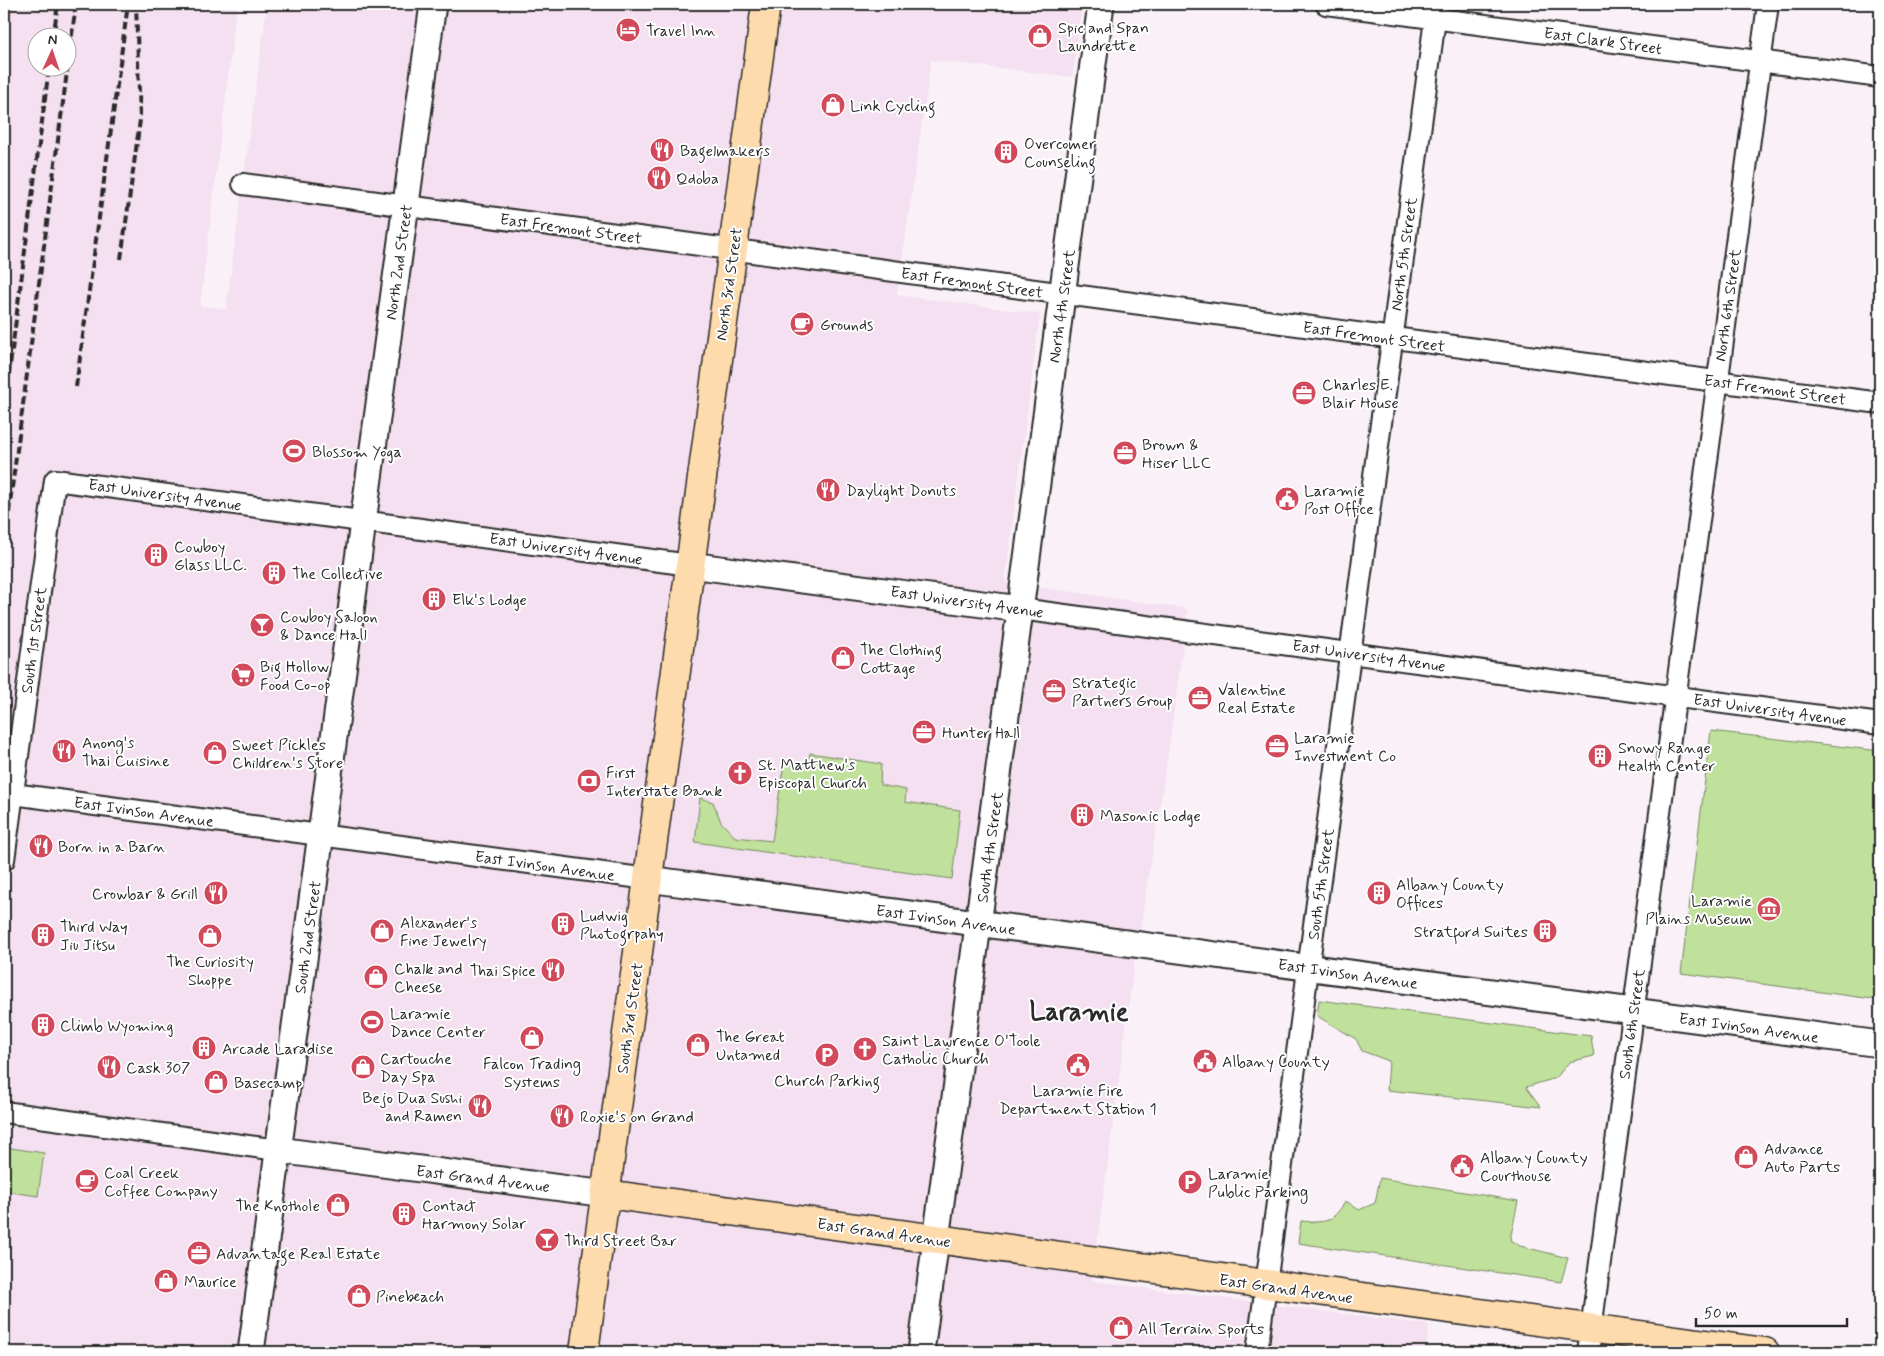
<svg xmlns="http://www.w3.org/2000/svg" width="1884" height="1356" viewBox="0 0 1884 1356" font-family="Mynerve,sans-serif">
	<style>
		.built { fill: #f4e0f0; fill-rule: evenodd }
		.green { fill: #c0e19b; stroke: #768663 }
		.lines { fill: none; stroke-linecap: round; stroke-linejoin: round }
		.minor-casing { stroke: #2b2b2b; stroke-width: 24 }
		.tertiary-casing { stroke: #2b2b2b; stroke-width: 29 }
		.primary-casing { stroke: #2b2b2b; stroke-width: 31 }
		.minor { stroke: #fff; stroke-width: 20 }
		.tertiary { stroke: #fff; stroke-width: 25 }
		.primary { stroke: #fedbac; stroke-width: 28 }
		.rail { stroke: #2b2b2b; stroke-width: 4; stroke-dasharray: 8 4; stroke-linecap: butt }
		.labels { text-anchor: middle; stroke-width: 4; stroke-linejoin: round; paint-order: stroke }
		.poi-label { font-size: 16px; fill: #2b2b2b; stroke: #fff; text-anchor: start }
		.street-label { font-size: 16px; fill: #2b2b2b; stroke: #fff }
		.town-label { font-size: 26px; font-weight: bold; fill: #2b2b2b; stroke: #fff }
	</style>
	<rect width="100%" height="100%" fill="#faf1f8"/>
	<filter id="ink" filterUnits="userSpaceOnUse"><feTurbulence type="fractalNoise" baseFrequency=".02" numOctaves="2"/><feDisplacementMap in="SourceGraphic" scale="10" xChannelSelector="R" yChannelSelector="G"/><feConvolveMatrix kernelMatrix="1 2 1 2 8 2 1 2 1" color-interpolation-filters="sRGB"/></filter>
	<g filter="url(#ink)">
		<path class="built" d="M4,4H237L200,306L226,309L267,4H1083L1072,77L931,60L897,295L1040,314L1005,582L1188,609L1169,748L1134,966L1092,1281L1429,1325L1426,1352H4ZM38,38H68V68H38Z"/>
		<g class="green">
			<path d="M1711,731L1880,751V1000L1681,973Z"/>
			<path d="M810,753L881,764L880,785L906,790L905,802L960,810L952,879L695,842L700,798L713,802L721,822L735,837L772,841L784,763L807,767Z"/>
			<path d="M1319,1000L1591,1036L1594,1056L1569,1062L1556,1078L1526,1087L1541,1107L1387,1090L1389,1061L1362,1051L1356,1039L1317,1016Z"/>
			<path d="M4,1147L44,1153L38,1196L4,1191Z"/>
			<path d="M1380,1178L1518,1201L1510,1240L1520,1246L1568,1258L1561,1282L1298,1243L1301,1221C1327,1223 1331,1223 1346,1201L1359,1210L1375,1203Z"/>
		</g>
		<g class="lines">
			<defs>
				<g id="minor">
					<path d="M1326,4L1880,77"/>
					<path d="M243,184L1880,403"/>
					<path d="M1020,609L1880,724"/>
					<path d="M13,794L648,879"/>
					<path d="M4,860L55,480L690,565"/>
					<path d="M4,1112L278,1150"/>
					<path d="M1257,1352L1437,4"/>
					<path d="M1588,1352L1768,4"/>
				</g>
				<g id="tertiary">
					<path d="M690,565L1020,609"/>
					<path d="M648,879L1880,1044"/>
					<path d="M278,1150L606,1194"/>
					<path d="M251,1352L433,4"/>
					<path d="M921,1352L1101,4"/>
				</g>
				<g id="primary">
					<path d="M606,1194L1765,1352"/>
					<path d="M584,1352L766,4"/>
				</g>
			</defs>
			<use href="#minor" class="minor-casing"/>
			<use href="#tertiary" class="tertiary-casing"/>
			<use href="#primary" class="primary-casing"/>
			<use href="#minor" class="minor"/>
			<use href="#tertiary" class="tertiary"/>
			<use href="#primary" class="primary"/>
			<g class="rail">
				<path d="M53,38L58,4"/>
				<path d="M121,259L140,120L136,4"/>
				<path d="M76,387L128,4"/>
				<path d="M4,411L49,68"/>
				<path d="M4,548L76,4"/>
			</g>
		</g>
	</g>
	<defs>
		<symbol id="hotel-disc" viewBox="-11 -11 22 22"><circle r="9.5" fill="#d1495b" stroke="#fff"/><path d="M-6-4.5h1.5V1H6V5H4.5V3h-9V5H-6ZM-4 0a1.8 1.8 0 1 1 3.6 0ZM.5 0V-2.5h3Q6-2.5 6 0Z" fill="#fff"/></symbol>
		<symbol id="shop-disc" viewBox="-11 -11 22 22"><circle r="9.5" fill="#d1495b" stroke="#fff"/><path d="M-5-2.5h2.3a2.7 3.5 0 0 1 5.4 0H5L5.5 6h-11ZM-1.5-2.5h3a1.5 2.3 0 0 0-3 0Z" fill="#fff"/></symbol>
		<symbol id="restaurant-disc" viewBox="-11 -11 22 22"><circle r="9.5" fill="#d1495b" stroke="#fff"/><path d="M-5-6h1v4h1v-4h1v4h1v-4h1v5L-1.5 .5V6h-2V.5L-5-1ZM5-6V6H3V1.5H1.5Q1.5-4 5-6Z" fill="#fff"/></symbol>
		<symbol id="building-disc" viewBox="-11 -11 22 22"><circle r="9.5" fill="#d1495b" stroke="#fff"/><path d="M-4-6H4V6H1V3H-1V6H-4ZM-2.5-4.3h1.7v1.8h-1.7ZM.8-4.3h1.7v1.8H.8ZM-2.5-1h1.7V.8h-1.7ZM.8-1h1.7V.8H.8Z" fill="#fff"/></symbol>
		<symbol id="cafe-disc" viewBox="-11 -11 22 22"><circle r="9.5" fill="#d1495b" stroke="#fff"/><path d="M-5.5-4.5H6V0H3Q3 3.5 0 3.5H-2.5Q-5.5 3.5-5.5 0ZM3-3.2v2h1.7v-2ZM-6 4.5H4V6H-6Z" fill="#fff"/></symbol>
		<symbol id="office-disc" viewBox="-11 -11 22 22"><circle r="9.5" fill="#d1495b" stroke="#fff"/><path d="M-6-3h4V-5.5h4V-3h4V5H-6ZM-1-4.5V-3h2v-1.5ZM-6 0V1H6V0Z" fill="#fff"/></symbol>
		<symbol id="stadium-disc" viewBox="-11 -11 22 22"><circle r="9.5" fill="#d1495b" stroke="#fff"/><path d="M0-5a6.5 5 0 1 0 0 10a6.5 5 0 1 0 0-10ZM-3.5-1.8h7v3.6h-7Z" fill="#fff"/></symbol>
		<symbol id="civic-disc" viewBox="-11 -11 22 22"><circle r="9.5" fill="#d1495b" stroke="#fff"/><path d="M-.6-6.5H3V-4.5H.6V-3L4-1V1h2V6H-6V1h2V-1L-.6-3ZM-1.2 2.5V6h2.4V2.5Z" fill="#fff"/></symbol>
		<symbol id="bar-disc" viewBox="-11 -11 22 22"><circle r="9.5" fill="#d1495b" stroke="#fff"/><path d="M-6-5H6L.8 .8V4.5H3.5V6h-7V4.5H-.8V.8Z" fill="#fff"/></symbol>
		<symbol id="supermarket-disc" viewBox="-11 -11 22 22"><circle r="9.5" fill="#d1495b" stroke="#fff"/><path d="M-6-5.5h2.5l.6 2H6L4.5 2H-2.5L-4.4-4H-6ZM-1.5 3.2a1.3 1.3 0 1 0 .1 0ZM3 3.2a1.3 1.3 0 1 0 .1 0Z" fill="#fff"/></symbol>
		<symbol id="church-disc" viewBox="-11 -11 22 22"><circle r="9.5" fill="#d1495b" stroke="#fff"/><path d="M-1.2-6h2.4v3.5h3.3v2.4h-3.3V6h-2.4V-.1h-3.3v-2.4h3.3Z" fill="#fff"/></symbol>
		<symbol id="bank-disc" viewBox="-11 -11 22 22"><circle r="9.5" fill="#d1495b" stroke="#fff"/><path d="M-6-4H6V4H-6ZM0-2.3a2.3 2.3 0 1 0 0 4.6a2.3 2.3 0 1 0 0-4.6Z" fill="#fff"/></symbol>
		<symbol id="museum-disc" viewBox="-11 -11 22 22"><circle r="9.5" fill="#d1495b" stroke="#fff"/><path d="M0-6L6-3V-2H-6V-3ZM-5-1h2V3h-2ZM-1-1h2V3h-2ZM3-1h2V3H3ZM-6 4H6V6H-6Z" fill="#fff"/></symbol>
		<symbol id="parking-disc" viewBox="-11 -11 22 22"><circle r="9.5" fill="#d1495b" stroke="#fff"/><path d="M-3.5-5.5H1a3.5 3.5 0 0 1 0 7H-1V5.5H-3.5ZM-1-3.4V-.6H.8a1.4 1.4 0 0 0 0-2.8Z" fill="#fff"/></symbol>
	</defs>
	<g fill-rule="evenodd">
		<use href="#hotel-disc" x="614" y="16" width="28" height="28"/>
		<use href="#shop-disc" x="1026" y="22" width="28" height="28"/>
		<use href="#shop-disc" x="819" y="91" width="28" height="28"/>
		<use href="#restaurant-disc" x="648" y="136" width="28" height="28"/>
		<use href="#building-disc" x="992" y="138" width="28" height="28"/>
		<use href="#restaurant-disc" x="645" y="164" width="28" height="28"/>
		<use href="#cafe-disc" x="788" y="310" width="28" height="28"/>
		<use href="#office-disc" x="1290" y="379" width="28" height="28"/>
		<use href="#stadium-disc" x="280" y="437" width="28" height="28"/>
		<use href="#office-disc" x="1111" y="439" width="28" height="28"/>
		<use href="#restaurant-disc" x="814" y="476" width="28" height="28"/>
		<use href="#civic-disc" x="1273" y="485" width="28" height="28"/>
		<use href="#building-disc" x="142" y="541" width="28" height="28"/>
		<use href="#building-disc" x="260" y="559" width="28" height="28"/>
		<use href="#building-disc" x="420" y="585" width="28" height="28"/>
		<use href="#bar-disc" x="248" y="611" width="28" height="28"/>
		<use href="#shop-disc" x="829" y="644" width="28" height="28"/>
		<use href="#supermarket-disc" x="229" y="661" width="28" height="28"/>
		<use href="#office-disc" x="1040" y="677" width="28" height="28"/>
		<use href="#office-disc" x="1186" y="684" width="28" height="28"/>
		<use href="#office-disc" x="910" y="718" width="28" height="28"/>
		<use href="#office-disc" x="1263" y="732" width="28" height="28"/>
		<use href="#restaurant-disc" x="50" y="737" width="28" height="28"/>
		<use href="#shop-disc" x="201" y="739" width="28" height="28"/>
		<use href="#building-disc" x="1586" y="742" width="28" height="28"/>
		<use href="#church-disc" x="726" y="759" width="28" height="28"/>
		<use href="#bank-disc" x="575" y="767" width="28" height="28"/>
		<use href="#building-disc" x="1068" y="801" width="28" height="28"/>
		<use href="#restaurant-disc" x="27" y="832" width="28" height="28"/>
		<use href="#restaurant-disc" x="202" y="879" width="28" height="28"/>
		<use href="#building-disc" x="1365" y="879" width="28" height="28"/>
		<use href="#museum-disc" x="1755" y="895" width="28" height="28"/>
		<use href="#building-disc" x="549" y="910" width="28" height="28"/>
		<use href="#shop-disc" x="368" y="917" width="28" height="28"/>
		<use href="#building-disc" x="1531" y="917" width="28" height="28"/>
		<use href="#building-disc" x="29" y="921" width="28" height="28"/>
		<use href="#shop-disc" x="196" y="922" width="28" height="28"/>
		<use href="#restaurant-disc" x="539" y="956" width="28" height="28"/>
		<use href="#shop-disc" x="362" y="963" width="28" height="28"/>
		<use href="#stadium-disc" x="358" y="1008" width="28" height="28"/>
		<use href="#building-disc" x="29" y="1011" width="28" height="28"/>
		<use href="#shop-disc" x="518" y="1024" width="28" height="28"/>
		<use href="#shop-disc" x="684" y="1031" width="28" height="28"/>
		<use href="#building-disc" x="190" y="1034" width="28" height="28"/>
		<use href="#church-disc" x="851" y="1035" width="28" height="28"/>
		<use href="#parking-disc" x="813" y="1041" width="28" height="28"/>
		<use href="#civic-disc" x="1191" y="1047" width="28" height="28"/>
		<use href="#civic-disc" x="1064" y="1051" width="28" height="28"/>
		<use href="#restaurant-disc" x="95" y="1053" width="28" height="28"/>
		<use href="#shop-disc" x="349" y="1053" width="28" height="28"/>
		<use href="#shop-disc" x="202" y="1068" width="28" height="28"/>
		<use href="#restaurant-disc" x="466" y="1092" width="28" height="28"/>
		<use href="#restaurant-disc" x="548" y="1102" width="28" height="28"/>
		<use href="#shop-disc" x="1732" y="1143" width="28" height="28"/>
		<use href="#civic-disc" x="1448" y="1152" width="28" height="28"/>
		<use href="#cafe-disc" x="73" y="1167" width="28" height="28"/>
		<use href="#parking-disc" x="1176" y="1168" width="28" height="28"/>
		<use href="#shop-disc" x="324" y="1191" width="28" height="28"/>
		<use href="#building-disc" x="390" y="1200" width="28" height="28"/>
		<use href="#bar-disc" x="533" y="1226" width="28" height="28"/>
		<use href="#office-disc" x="185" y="1239" width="28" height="28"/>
		<use href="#shop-disc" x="152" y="1267" width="28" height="28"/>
		<use href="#shop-disc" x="345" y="1282" width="28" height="28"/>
		<use href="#shop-disc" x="1107" y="1314" width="28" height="28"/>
	</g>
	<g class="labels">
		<g class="poi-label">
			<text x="1058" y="33">Spic and Span<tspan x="1058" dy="18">Laundrette</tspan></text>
			<text x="646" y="36">Travel Inn</text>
			<text x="850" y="111">Link Cycling</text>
			<text x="1024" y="149">Overcomer<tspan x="1024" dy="18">Counseling</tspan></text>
			<text x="680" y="156">Bagelmakers</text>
			<text x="676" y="184">Qdoba</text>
			<text x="820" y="330">Grounds</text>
			<text x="1322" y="390">Charles E.<tspan x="1322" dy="18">Blair House</tspan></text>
			<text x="1142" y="450">Brown &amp;<tspan x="1142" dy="18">Hiser LLC</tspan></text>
			<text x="312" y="457">Blossom Yoga</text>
			<text x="846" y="496">Daylight Donuts</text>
			<text x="1304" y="496">Laramie<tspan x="1304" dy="18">Post Office</tspan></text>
			<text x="174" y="552">Cowboy<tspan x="174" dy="18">Glass LLC.</tspan></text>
			<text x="292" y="579">The Collective</text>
			<text x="452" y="605">Elk's Lodge</text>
			<text x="280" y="622">Cowboy Saloon<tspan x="280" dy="18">&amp; Dance Hall</tspan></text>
			<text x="860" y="655">The Clothing<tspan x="860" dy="18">Cottage</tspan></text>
			<text x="260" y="672">Big Hollow<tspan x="260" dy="18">Food Co-op</tspan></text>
			<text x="1072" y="688">Strategic<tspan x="1072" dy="18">Partners Group</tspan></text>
			<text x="1218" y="695">Valentine<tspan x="1218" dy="18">Real Estate</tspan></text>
			<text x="942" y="738">Hunter Hall</text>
			<text x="1294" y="743">Laramie<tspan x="1294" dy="18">Investment Co</tspan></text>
			<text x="82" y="748">Anong's<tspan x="82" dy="18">Thai Cuisine</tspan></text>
			<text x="232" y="750">Sweet Pickles<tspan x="232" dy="18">Children's Store</tspan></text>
			<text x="1618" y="753">Snowy Range<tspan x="1618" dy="18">Health Center</tspan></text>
			<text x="758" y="770">St. Matthew's<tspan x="758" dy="18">Episcopal Church</tspan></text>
			<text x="606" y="778">First<tspan x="606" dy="18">Interstate Bank</tspan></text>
			<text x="1100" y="821">Masonic Lodge</text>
			<text x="58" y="852">Born in a Barn</text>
			<text x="1396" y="890">Albany County<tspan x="1396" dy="18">Offices</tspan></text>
			<text x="198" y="899" text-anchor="end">Crowbar &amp; Grill</text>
			<text x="1752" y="906" text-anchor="end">Laramie<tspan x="1752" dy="18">Plains Museum</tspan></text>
			<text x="580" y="921">Ludwig<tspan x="580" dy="18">Photogrpahy</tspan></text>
			<text x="400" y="928">Alexander's<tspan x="400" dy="18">Fine Jewelry</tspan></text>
			<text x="60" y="932">Third Way<tspan x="60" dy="18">Jiu Jitsu</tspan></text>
			<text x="1528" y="937" text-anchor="end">Stratford Suites</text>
			<text x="210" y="967" text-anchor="middle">The Curiosity<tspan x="210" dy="18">Shoppe</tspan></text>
			<text x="394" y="974">Chalk and<tspan x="394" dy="18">Cheese</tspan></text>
			<text x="536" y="976" text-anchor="end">Thai Spice</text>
			<text x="390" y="1019">Laramie<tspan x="390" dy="18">Dance Center</tspan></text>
			<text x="60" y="1031">Climb Wyoming</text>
			<text x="716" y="1042">The Great<tspan x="716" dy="18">Untamed</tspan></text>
			<text x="882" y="1046">Saint Lawrence O'Toole<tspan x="882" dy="18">Catholic Church</tspan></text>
			<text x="222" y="1054">Arcade Laradise</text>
			<text x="380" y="1064">Cartouche<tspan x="380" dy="18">Day Spa</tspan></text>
			<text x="1222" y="1067">Albany County</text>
			<text x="532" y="1069" text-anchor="middle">Falcon Trading<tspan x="532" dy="18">Systems</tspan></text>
			<text x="126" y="1073">Cask 307</text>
			<text x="827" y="1086" text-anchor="middle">Church Parking</text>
			<text x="234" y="1088">Basecamp</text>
			<text x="1078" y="1096" text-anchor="middle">Laramie Fire<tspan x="1078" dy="18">Department Station 1</tspan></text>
			<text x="462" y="1103" text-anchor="end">Bejo Dua Sushi<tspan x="462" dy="18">and Ramen</tspan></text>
			<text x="580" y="1122">Roxie's on Grand</text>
			<text x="1764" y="1154">Advance<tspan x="1764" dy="18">Auto Parts</tspan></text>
			<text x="1480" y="1163">Albany County<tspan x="1480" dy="18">Courthouse</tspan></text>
			<text x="104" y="1178">Coal Creek<tspan x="104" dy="18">Coffee Company</tspan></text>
			<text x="1208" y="1179">Laramie<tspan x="1208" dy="18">Public Parking</tspan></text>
			<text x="320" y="1211" text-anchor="end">The Knothole</text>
			<text x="422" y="1211">Contact<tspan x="422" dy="18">Harmony Solar</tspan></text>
			<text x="564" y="1246">Third Street Bar</text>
			<text x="216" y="1259">Advantage Real Estate</text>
			<text x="184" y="1287">Maurice</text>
			<text x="376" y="1302">Pinebeach</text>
			<text x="1138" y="1334">All Terrain Sports</text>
		</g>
		<g class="street-label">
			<text transform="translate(1603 40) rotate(8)" y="6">East Clark Street</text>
			<text transform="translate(571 228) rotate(8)" y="6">East Fremont Street</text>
			<text transform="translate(1403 254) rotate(-82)" y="6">North 5th Street</text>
			<text transform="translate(398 262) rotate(-82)" y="6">North 2nd Street</text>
			<text transform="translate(972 282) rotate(8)" y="6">East Fremont Street</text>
			<text transform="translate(728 284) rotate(-82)" y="6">North 3rd Street</text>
			<text transform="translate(1727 305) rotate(-82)" y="6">North 6th Street</text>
			<text transform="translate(1061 306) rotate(-82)" y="6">North 4th Street</text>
			<text transform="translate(1374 336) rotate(8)" y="6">East Fremont Street</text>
			<text transform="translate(1775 389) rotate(8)" y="6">East Fremont Street</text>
			<text transform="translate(165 494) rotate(8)" y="6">East University Avenue</text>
			<text transform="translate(566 548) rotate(8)" y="6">East University Avenue</text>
			<text transform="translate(967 601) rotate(8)" y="6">East University Avenue</text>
			<text transform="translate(33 640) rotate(-82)" y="6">South 1st Street</text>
			<text transform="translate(1369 655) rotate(8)" y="6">East University Avenue</text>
			<text transform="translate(1770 709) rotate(8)" y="6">East University Avenue</text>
			<text transform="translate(144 811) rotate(8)" y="6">East Ivinson Avenue</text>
			<text transform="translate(989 847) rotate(-82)" y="6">South 4th Street</text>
			<text transform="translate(545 865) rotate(8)" y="6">East Ivinson Avenue</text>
			<text transform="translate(1320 884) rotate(-82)" y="6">South 5th Street</text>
			<text transform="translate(946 919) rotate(8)" y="6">East Ivinson Avenue</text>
			<text transform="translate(307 937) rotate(-82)" y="6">South 2nd Street</text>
			<text transform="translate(1348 973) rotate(8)" y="6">East Ivinson Avenue</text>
			<text transform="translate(629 1018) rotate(-82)" y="6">South 3rd Street</text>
			<text transform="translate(1631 1024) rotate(-82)" y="6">South 6th Street</text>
			<text transform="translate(1749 1027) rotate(8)" y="6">East Ivinson Avenue</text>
			<text transform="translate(483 1178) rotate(7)" y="6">East Grand Avenue</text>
			<text transform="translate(884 1232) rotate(8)" y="6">East Grand Avenue</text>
			<text transform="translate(1286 1288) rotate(8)" y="6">East Grand Avenue</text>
		</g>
		<g class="town-label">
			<text x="1079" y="1020">Laramie</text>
		</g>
	</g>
	<rect width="1884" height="1356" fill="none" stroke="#fff" stroke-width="20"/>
	<rect x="10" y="10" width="1864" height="1336" fill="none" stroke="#2b2b2b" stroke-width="2" filter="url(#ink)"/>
	<g transform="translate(52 52) rotate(3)"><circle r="24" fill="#ffffff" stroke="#aaaaaa"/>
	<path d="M0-4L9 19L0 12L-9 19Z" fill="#d1495b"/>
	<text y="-8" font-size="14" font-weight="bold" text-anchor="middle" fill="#2b2b2b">N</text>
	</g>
	<path d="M1696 1318v8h151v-8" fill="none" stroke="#2b2b2b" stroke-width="2.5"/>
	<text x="1704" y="1318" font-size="15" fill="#2b2b2b" stroke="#ffffff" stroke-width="4" paint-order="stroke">50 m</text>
</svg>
